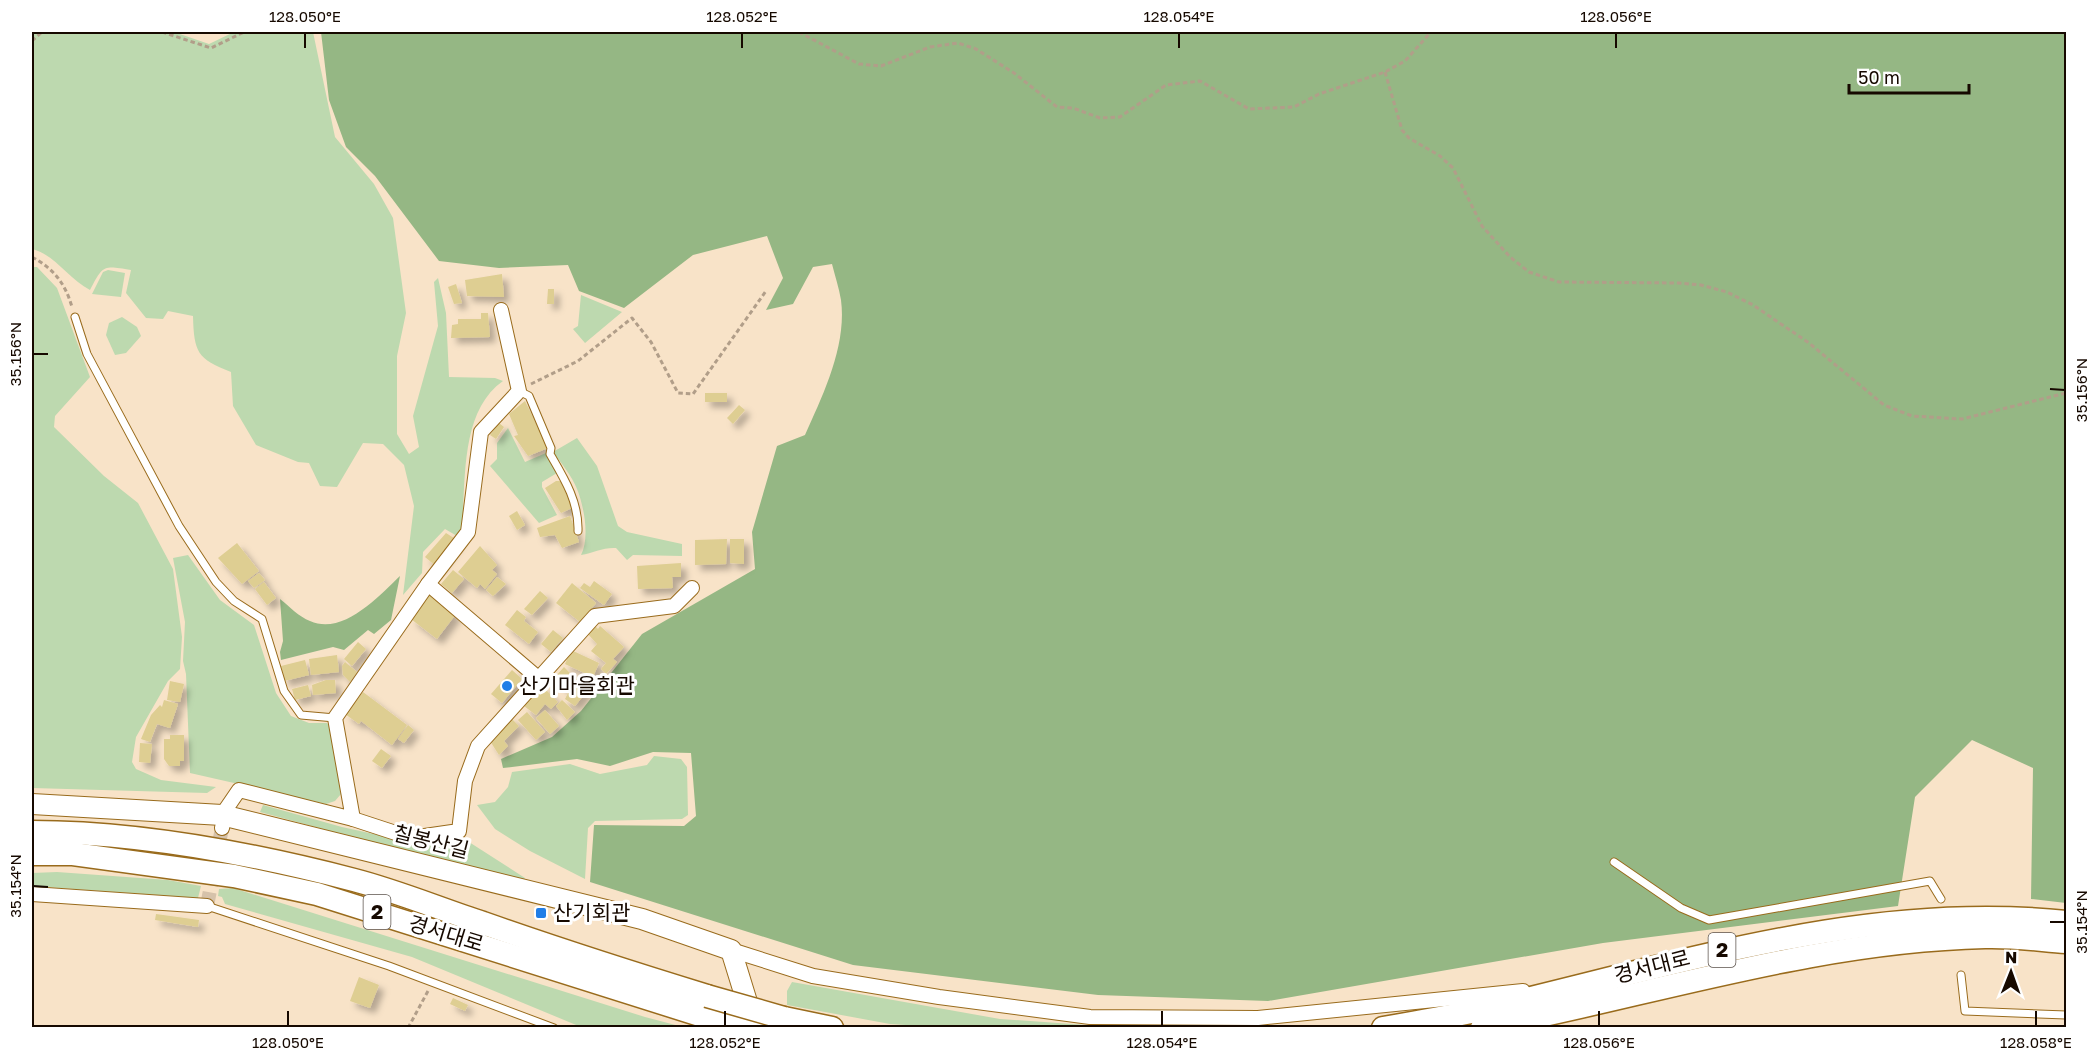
<svg xmlns="http://www.w3.org/2000/svg" width="2098" height="1059" viewBox="0 0 2098 1059" font-family="'Golos Text','Noto Sans KR',sans-serif">
	<style>
		.green { fill: #bdd9af }
		.forest { fill: #95b784 }
		.building { fill: #dece92; filter: url(#shadow) }
		.lines { fill: none; stroke-linecap: round; stroke-linejoin: round }
		.street-tunnel { stroke: #d6c2aa; stroke-width: 14; stroke-dasharray: 14 7; stroke-linecap: butt }
		.lane-casing { stroke: #996b1c; stroke-width: 9 }
		.street-casing { stroke: #996b1c; stroke-width: 16 }
		.secondary-casing { stroke: #996b1c; stroke-width: 22 }
		.primary-casing { stroke: #996b1c; stroke-width: 25 }
		.path { stroke: #b19e89; stroke-width: 3; stroke-dasharray: 4.5 3; stroke-linecap: butt }
		.lane { stroke: #fff; stroke-width: 7 }
		.street { stroke: #fff; stroke-width: 14 }
		.secondary { stroke: #fff; stroke-width: 20 }
		.primary { stroke: #fff; stroke-width: 22 }
		.primary-bridge-casing { stroke: #996b1c; stroke-width: 25; stroke-linecap: butt }
		.primary-bridge { stroke: #fff; stroke-width: 22 }
		.ticks { fill: none; stroke: #160900; stroke-width: 2 }
		.poi-dot { fill: #217ee7; stroke: #fff; stroke-width: 2 }
		.labels { text-anchor: middle; stroke-width: 6; stroke-linejoin: round; paint-order: stroke }
		.shield { fill: #fff; stroke: #5c534c; stroke-width: 1.5 }
		.shield-label { font-size: 20px; font-weight: bold; fill: #160900 }
		.poi-label { font-size: 21px; fill: #160900; stroke: #fff; text-anchor: start }
		.street-label { font-size: 21px; fill: #160900; stroke: #fff }
		.neatline { fill: none; stroke: #160900; stroke-width: 2 }
		.ticks-label { font-size: 15px; text-anchor: middle; fill: #160900 }
	</style>
	<defs>
		<filter id="shadow"><feDropShadow dx="5.5" dy="5.5" stdDeviation="3" flood-color="#0004"/></filter>
	</defs>
	<rect width="100%" height="100%" fill="#f8e3c8"/>
	<g class="green">
		<path d="M32,32H174L209,44L234,32H313L335,137L374,184L393,218L406,313L397,356V434L409,454L419,447L413,416L438,326L434,282L438,278L446,313L449,377L495,378L503,381C460,411 466,480 462,527L457,536L445,529L423,552L422,573L403,595L414,506L404,465L383,444L363,443L337,487L320,486L309,463L298,462L256,445L233,406L231,372C197,359 194,352 193,316L168,311L163,319L146,318L126,293L131,270C103,265 103,265 90,290C69,279 54,254 32,249Z"/>
		<path d="M32,267H37L57,288L90,377L55,416L54,427L104,476L138,503L173,569L182,637L180,669L168,681L136,737L132,762L136,769L161,780L216,787L207,793L32,788Z"/>
		<path d="M108,270L125,273L121,297L92,294L103,272Z"/>
		<path d="M581,295L622,312L585,343L573,329L578,326Z"/>
		<path d="M122,317L137,327L141,336L126,353L115,355L106,335L109,323Z"/>
		<path d="M508,428L525,462L546,453L557,473L542,482V487L557,515L539,523L490,466L497,459V443Z"/>
		<path d="M577,438L597,466L618,526L627,532L682,544V556L633,555L627,560L616,548C604,547 593,553 581,555C590,538 584,506 577,489C572,476 561,463 553,452Z"/>
		<path d="M188,555L220,600L254,625L276,693L291,716L309,723H327L331,728L341,794L335,801L326,804L190,773L186,674L183,661L185,622L173,558Z"/>
		<path d="M654,756L681,759L687,767L688,815L682,819L595,821L588,828L585,879L530,851L495,829L477,805L495,802L508,787L512,772L570,764L600,774L647,765Z"/>
		<path d="M263,805L342,827L419,844L469,842L525,878L522,883L260,812Z"/>
		<path d="M57,872L168,880L201,886L198,898L32,886V873Z"/>
		<path d="M233,888L645,1017L683,1027H581L412,957L225,904L222,897L218,896L219,889Z"/>
		<path d="M792,982L1000,1019L1114,1027L952,1028L890,1024L787,1005V991Z"/>
	</g>
	<g class="forest">
		<path d="M321,32H2066V903L2031,899L2033,768L1972,740L1915,797L1898,906L1603,943L1268,1001L1098,995L853,965L590,882L594,825L684,826L696,816L691,753L653,752L610,766L577,759L503,768L501,759L552,737L581,711L642,634L755,569L752,532L777,446L805,435C823,395 847,346 841,300C839,288 835,276 832,264L813,267L793,304L766,310L783,278L767,236L693,255L624,308L579,291L568,265L499,268L439,261L375,176L346,147L329,100Z"/>
		<path d="M400,576L391,620L374,634L368,630L344,650L333,647L281,660L280,652L283,641L280,599C289,606 299,617 310,621C343,636 379,596 400,576Z"/>
	</g>
	<g class="building">
		<path d="M502,274L504,297L467,296L465,280Z"/>
		<path d="M456,284L462,303L454,304L448,287Z"/>
		<path d="M548,289H554V304H547Z"/>
		<path d="M481,313H488L490,337L451,338L452,325L458,324V319H481Z"/>
		<rect x="705" y="393" width="22" height="9"/>
		<path d="M525,401L548,448L528,456L514,436L518,435L509,414Z"/>
		<path d="M739,405L745,410L733,424L727,418Z"/>
		<path d="M499,423L504,427L496,439L490,435Z"/>
		<path d="M556,481H561L573,502L572,508L561,513L545,488Z"/>
		<path d="M517,511L525,525L517,530L509,516Z"/>
		<path d="M570,516L579,542L562,548L555,535L540,537L537,528Z"/>
		<path d="M446,533L457,540L437,567L425,557Z"/>
		<path d="M727,539L726,564L695,565V540Z"/>
		<path d="M730,539H744V564L730,563Z"/>
		<path d="M237,543L259,571L242,584L218,558Z"/>
		<path d="M480,546L497,565L492,570L497,574L485,589L480,584L477,588L458,572Z"/>
		<path d="M681,563V577H672L673,588L638,589L637,566Z"/>
		<path d="M453,570L464,579L452,593L441,584Z"/>
		<path d="M259,573L265,580L254,588L248,581Z"/>
		<path d="M497,577L506,584L493,596L486,590Z"/>
		<path d="M594,581L612,594L604,605L580,588L584,583L590,587Z"/>
		<path d="M264,582L276,598L267,605L255,589Z"/>
		<path d="M572,583L596,603L580,622L556,603Z"/>
		<path d="M540,591L548,598L532,615L524,609Z"/>
		<path d="M429,594L456,614L437,639L411,619Z"/>
		<path d="M517,610L526,617L524,621L538,632L529,644L505,625Z"/>
		<path d="M594,625L598,629L600,626L624,647L613,659L617,662L606,674L601,669L606,663L591,651L597,644L587,633Z"/>
		<path d="M553,630L563,638L551,652L541,644Z"/>
		<path d="M358,642L366,649L352,666L344,659Z"/>
		<path d="M571,650L599,663L593,677L565,664Z"/>
		<path d="M337,655L339,672L311,675L309,659Z"/>
		<path d="M305,660L309,675L284,681L281,666Z"/>
		<path d="M345,662L357,672L350,682L343,675L342,666Z"/>
		<path d="M564,667L576,679L580,676L591,686L575,706L565,699L568,693L555,677Z"/>
		<path d="M512,670L522,679L502,703L491,694Z"/>
		<path d="M326,680H335L336,693L313,695L312,685Z"/>
		<path d="M170,681L184,684L180,702L167,700Z"/>
		<path d="M308,685L311,696L295,700L292,689Z"/>
		<path d="M542,686L558,702L551,709L545,704L536,715L524,706Z"/>
		<path d="M363,692L407,725L392,745L361,721L359,724L345,714Z"/>
		<path d="M164,700L178,704L170,728L157,724L150,742L141,739L151,715L160,705L162,707Z"/>
		<path d="M562,700L575,712L567,720L556,706Z"/>
		<path d="M545,710L559,726L550,734L536,718Z"/>
		<path d="M527,712L545,732L536,740L518,720Z"/>
		<path d="M510,717L519,726L504,741L508,746L499,755L490,741Z"/>
		<path d="M408,725L414,730L404,743L398,739Z"/>
		<path d="M170,735H184V761H180V766H169L164,759V739H170Z"/>
		<path d="M140,743L152,744L150,763L139,762Z"/>
		<path d="M381,749L391,756L382,768L372,761Z"/>
		<path d="M156,914L199,920L198,927L155,920Z"/>
		<path d="M359,977L379,985L370,1008L350,1001Z"/>
		<path d="M453,998L468,1005L465,1011L450,1004Z"/>
	</g>
	<g class="lines">
		<path class="street-tunnel" d="M207,906L222,828"/>
		<defs>
			<g id="lane">
				<path d="M75,317L87,354L179,526L216,582L234,601L262,619L284,691L301,715L335,718"/>
				<path d="M519,391L529,396L551,448L550,454C564,478 579,502 578,531"/>
				<path d="M1614,862L1681,908L1709,920L1930,881L1941,899"/>
				<path d="M207,906L389,966L554,1028"/>
				<path d="M1961,975L1965,1011L2066,1015"/>
			</g>
			<g id="street">
				<path d="M428,584L538,678"/>
				<path d="M353,819L411,838L459,831L465,781L478,746L595,616L674,606L692,588"/>
				<path d="M222,828L226,809L239,790L353,819L335,718L428,584L468,532L481,432L519,391L501,310"/>
				<path d="M32,894L207,906"/>
				<path d="M731,950L813,976L939,997L1090,1017L1258,1018L1523,991"/>
			</g>
			<path id="secondary" d="M32,804L222,815L642,919L731,950L755,1028"/>
			<g id="primary">
				<path d="M32,832C139,832 250,853 354,880C397,891 440,909 483,923C557,949 632,973 707,996"/>
				<path d="M32,854H73L234,876L317,894L741,1028"/>
				<path d="M784,1018L832,1028"/>
				<path d="M1383,1028C1416,1022 1449,1017 1481,1010C1675,965 1865,901 2066,922"/>
				<path d="M1482,1028C1649,996 1813,941 1985,937C2012,936 2039,940 2066,942"/>
			</g>
		</defs>
		<use href="#lane" class="lane-casing"/>
		<use href="#street" class="street-casing"/>
		<use href="#secondary" class="secondary-casing"/>
		<use href="#primary" class="primary-casing"/>
		<g class="path">
			<path d="M162,32L211,48L244,32"/>
			<path d="M799,32L859,64L881,66L930,47L958,43L976,49L1014,73L1057,107L1073,108L1100,118L1120,117L1166,85L1200,81L1249,109L1294,107L1319,94L1385,72L1405,61L1431,32"/>
			<path d="M32,41L42,32"/>
			<path d="M1385,72L1402,130L1409,138L1440,156L1453,168L1482,226L1510,257L1529,272L1559,282L1679,283L1701,285L1727,292L1753,305L1809,343L1884,405L1912,416L1962,419L2066,393"/>
			<path d="M32,257C54,269 65,283 72,307"/>
			<path d="M531,384L578,361L632,318L651,342L678,393L693,394L766,291"/>
			<path d="M408,1028L428,991"/>
		</g>
		<use href="#lane" class="lane"/>
		<use href="#street" class="street"/>
		<use href="#secondary" class="secondary"/>
		<use href="#primary" class="primary"/>
		<defs>
			<path id="primary-bridge" d="M707,996L784,1018"/>
		</defs>
		<use href="#primary-bridge" class="primary-bridge-casing"/>
		<use href="#primary-bridge" class="primary-bridge"/>
	</g>
	<path class="ticks" d="M305,48V33M742,48V33M1179,48V33M1616,48V33M33,354H48M2050,389L2065,390M33,886L48,887M2050,922H2065M288,1026V1011M725,1026V1011M1162,1026V1011M1599,1026V1011M2036,1026V1011"/>
	<g class="poi-dot">
		<circle cx="507" cy="686" r="6"/>
		<rect x="535" y="907" width="12" height="12" rx="3"/>
	</g>
	<g class="labels">
		<g class="shield">
			<rect x="363.5" y="895" width="27" height="34" rx="4.5"/>
			<rect x="1708.5" y="933" width="27" height="34" rx="4.5"/>
		</g>
		<g class="shield-label">
			<text x="377" y="919">2</text>
			<text x="1722" y="957">2</text>
		</g>
		<g class="poi-label">
			<text x="519" y="693">산기마을회관</text>
			<text x="553" y="920">산기회관</text>
		</g>
		<g class="street-label">
			<text transform="translate(431 842) rotate(14)" y="7">칠봉산길</text>
			<text transform="translate(446 934) rotate(17)" y="7">경서대로</text>
			<text transform="translate(1652 967) rotate(-14)" y="7">경서대로</text>
		</g>
	</g>
	<rect width="2098" height="1059" fill="none" stroke="#ffffff" stroke-width="66"/>
	<g transform="translate(2011 972) rotate(1)" stroke="#ffffff" stroke-width="4.5" paint-order="stroke">
	<path d="M0-4.5L10 22L0 15L-10 22Z" fill="#160900"/>
	<text y="-9" font-size="16" font-weight="bold" text-anchor="middle" fill="#160900">N</text>
	</g>
	<path d="M1849 84v9h120v-9" fill="none" stroke="#160900" stroke-width="3"/>
	<text x="1858" y="84" font-size="18" fill="#160900" stroke="#ffffff" stroke-width="4.5" paint-order="stroke">50 m</text>
	<rect x="33" y="33" width="2032" height="993" class="neatline"/>
	<g class="ticks-label">
		<text x="305" y="22">128.050°E</text>
		<text x="742" y="22">128.052°E</text>
		<text x="1179" y="22">128.054°E</text>
		<text x="1616" y="22">128.056°E</text>
		<text transform="translate(16 354) rotate(-90)" y="5">35.156°N</text>
		<text transform="translate(2082 390) rotate(-90)" y="5">35.156°N</text>
		<text transform="translate(16 886) rotate(-90)" y="5">35.154°N</text>
		<text transform="translate(2082 922) rotate(-90)" y="5">35.154°N</text>
		<text x="288" y="1048">128.050°E</text>
		<text x="725" y="1048">128.052°E</text>
		<text x="1162" y="1048">128.054°E</text>
		<text x="1599" y="1048">128.056°E</text>
		<text x="2036" y="1048">128.058°E</text>
	</g>
</svg>
